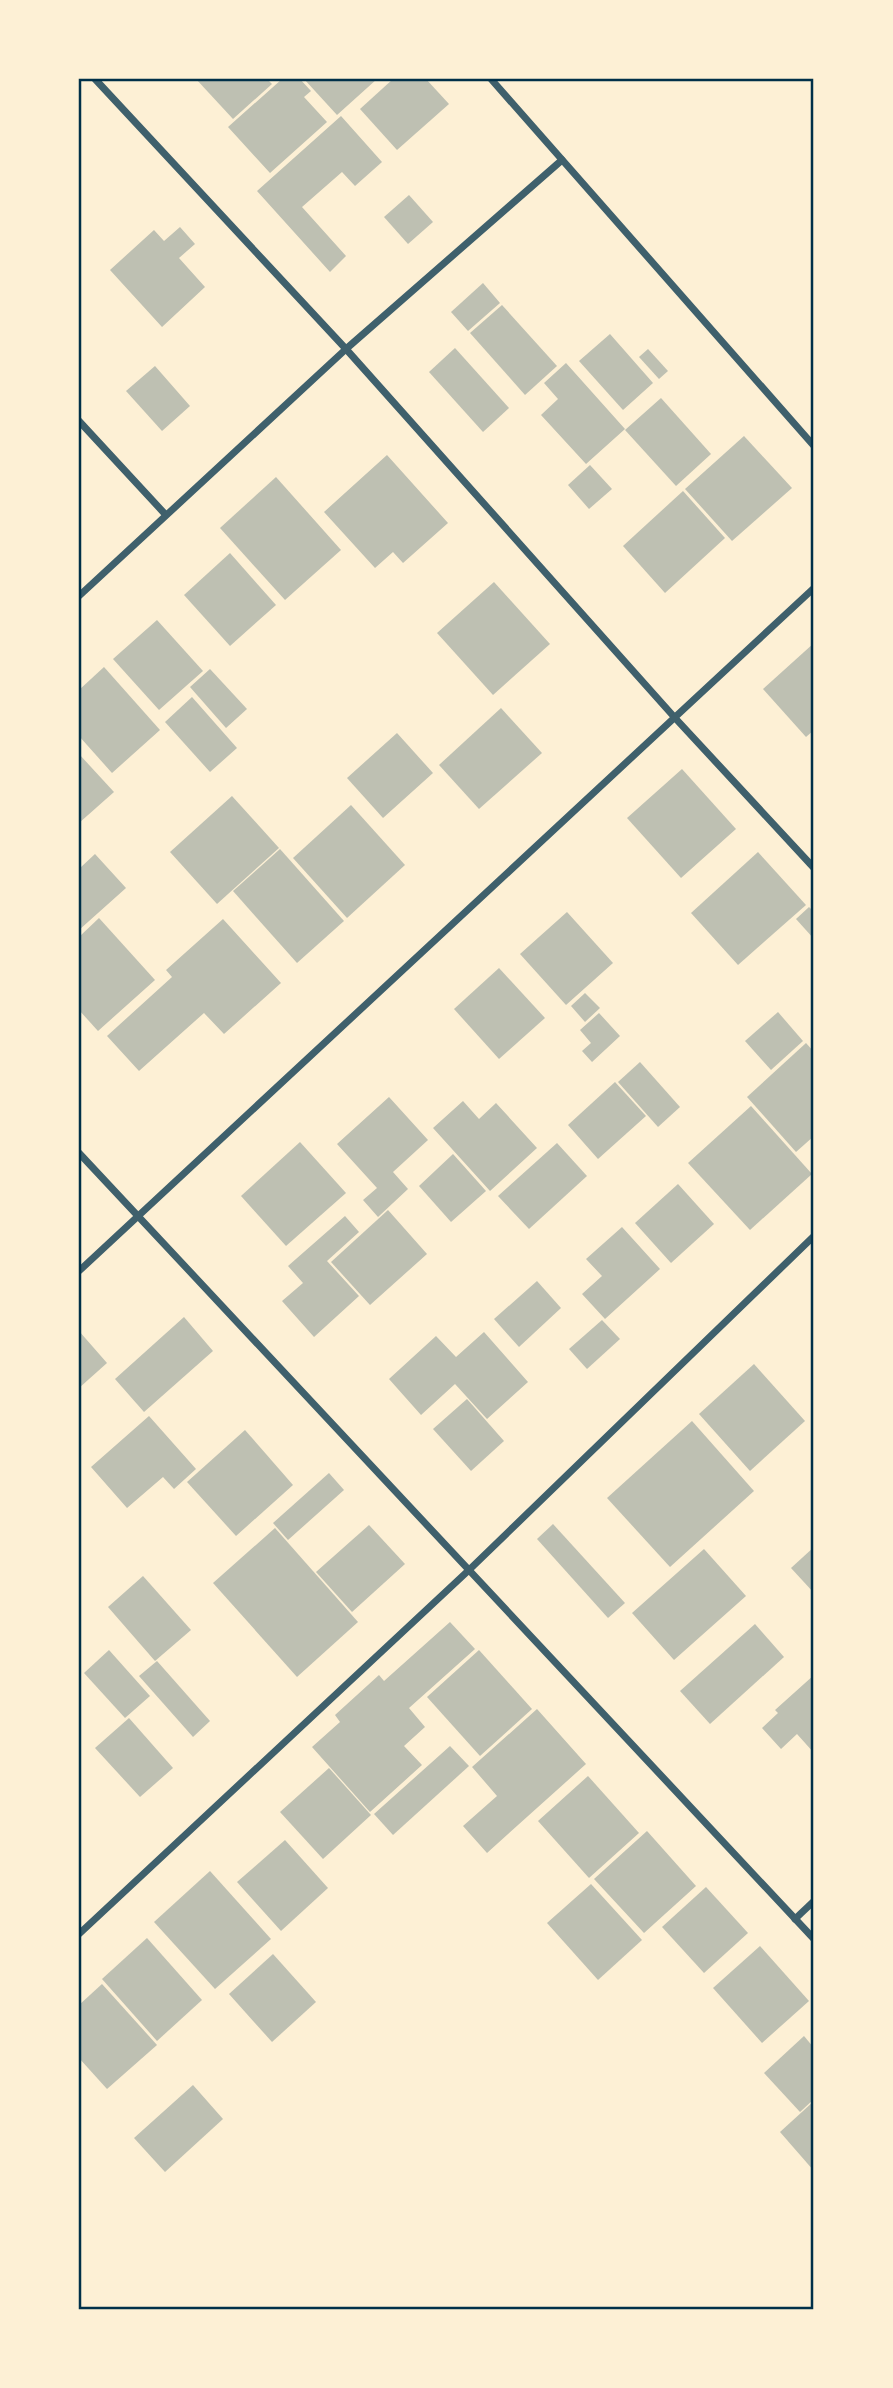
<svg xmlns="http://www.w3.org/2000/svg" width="893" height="2388" viewBox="0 0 893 2388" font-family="'Open Sans',sans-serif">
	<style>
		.building { fill: #bec0b2 }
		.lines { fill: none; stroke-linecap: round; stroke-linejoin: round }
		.minor { stroke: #3f606c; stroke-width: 7 }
		.neatline { fill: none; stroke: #003049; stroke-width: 2.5 }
	</style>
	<rect width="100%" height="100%" fill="#fdf0d5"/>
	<g class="building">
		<path d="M196,79H267L272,84L233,119Z"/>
		<path d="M282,79H300L311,91L304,97L327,122L270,173L228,127Z"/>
		<path d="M304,79H377L337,115Z"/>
		<path d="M393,79H426L449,104L397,150L360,109Z"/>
		<path d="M341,116L382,162L355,186L342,172L302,207L346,256L330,272L257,191Z"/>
		<path d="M409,195L433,222L408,244L384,217Z"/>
		<path d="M180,227L195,244L179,258L205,287L162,327L110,270L154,230L164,241Z"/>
		<path d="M483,283L500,303L468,331L451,312Z"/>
		<path d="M502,305L557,366L525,395L470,333Z"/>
		<path d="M610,334L653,383L623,410L579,361Z"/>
		<path d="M455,348L509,408L483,432L429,372Z"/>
		<path d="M648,349L668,371L659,379L639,357Z"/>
		<path d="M566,363L625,429L586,464L541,415L558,399L544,383Z"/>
		<path d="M155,366L190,406L162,431L126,391Z"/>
		<path d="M661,398L711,454L676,486L625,430Z"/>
		<path d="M744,436L792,488L732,541L685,489Z"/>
		<path d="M387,455L448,523L403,563L393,552L375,568L324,512Z"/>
		<path d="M590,465L612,489L589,509L568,485Z"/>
		<path d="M276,477L341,550L285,600L220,528Z"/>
		<path d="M683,491L725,538L665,593L623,546Z"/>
		<path d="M230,553L276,605L230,646L184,595Z"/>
		<path d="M494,582L550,644L493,695L437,633Z"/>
		<path d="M157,620L203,671L159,710L113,659Z"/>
		<path d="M814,643V730L806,737L763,689Z"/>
		<path d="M104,667L160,730L112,773L79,736V690Z"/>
		<path d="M210,669L247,709L226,728L190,687Z"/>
		<path d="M192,697L237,748L210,772L165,722Z"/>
		<path d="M501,708L542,753L479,809L439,765Z"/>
		<path d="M397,733L433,773L383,818L347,778Z"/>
		<path d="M79,754L114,792L79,823Z"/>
		<path d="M682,769L736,829L681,878L627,818Z"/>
		<path d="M232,796L279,848L217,904L170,852Z"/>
		<path d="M351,805L405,865L347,918L293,858Z"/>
		<path d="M280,849L344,921L297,963L233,891Z"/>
		<path d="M758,852L806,905L738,965L691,913Z"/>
		<path d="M95,854L126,888L79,930V866L80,868Z"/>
		<path d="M809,907L814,912V939L796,919Z"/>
		<path d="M567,912L613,963L566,1005L520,954Z"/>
		<path d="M99,918L155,980L98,1031L79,1010V937Z"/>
		<path d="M223,919L281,983L224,1034L204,1013L139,1071L107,1036L172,977L166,970Z"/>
		<path d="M499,968L545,1018L499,1059L454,1009Z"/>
		<path d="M585,993L600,1008L585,1022L571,1006Z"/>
		<path d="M778,1012L803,1041L771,1070L745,1041Z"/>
		<path d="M599,1013L620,1036L592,1062L582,1051L591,1043L580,1030Z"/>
		<path d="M806,1043L814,1052V1136L796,1152L747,1097Z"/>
		<path d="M640,1062L680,1107L658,1127L618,1082Z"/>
		<path d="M615,1082L646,1116L598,1159L568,1125Z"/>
		<path d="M389,1097L428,1140L393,1172L408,1189L378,1217L363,1200L377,1188L337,1144Z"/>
		<path d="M463,1101L479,1119L496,1103L537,1148L490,1191L433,1128Z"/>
		<path d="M751,1106L812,1174L750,1230L688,1163Z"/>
		<path d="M300,1142L346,1193L286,1246L241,1196Z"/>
		<path d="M557,1143L587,1176L529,1229L498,1196Z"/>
		<path d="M453,1154L486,1191L451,1222L419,1186Z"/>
		<path d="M678,1184L714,1224L671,1263L635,1223Z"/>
		<path d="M388,1210L427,1254L370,1305L331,1262Z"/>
		<path d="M345,1216L359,1232L327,1261L359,1296L314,1337L282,1301L303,1283L288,1266Z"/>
		<path d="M622,1227L660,1269L605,1319L582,1294L602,1276L586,1259Z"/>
		<path d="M537,1281L561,1308L519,1347L494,1319Z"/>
		<path d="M184,1317L213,1351L144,1412L115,1379Z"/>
		<path d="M602,1320L620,1339L587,1369L569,1349Z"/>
		<path d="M79,1331L107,1363L79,1388Z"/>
		<path d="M484,1332L528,1382L487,1419L455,1384L421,1415L389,1379L436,1336L456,1357Z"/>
		<path d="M754,1364L805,1421L750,1471L699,1414Z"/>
		<path d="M467,1399L504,1441L471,1471L433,1429Z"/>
		<path d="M149,1416L196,1469L174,1489L163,1477L127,1508L91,1467Z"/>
		<path d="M692,1421L754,1491L670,1567L607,1498Z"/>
		<path d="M245,1430L293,1485L236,1536L187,1482Z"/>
		<path d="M329,1473L344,1490L288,1540L273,1523Z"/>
		<path d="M553,1524L625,1603L608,1618L537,1539Z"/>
		<path d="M369,1525L405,1564L352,1612L316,1572Z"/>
		<path d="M275,1528L358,1622L297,1677L213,1583Z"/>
		<path d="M814,1547V1593L791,1568Z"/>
		<path d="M704,1549L746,1596L674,1660L632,1613Z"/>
		<path d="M143,1576L191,1630L155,1661L108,1607Z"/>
		<path d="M450,1622L475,1649L409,1708L425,1727L404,1746L422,1765L370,1812L312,1747L340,1722L335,1715L379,1675L384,1681Z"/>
		<path d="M755,1624L784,1657L710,1724L680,1691Z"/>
		<path d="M109,1650L150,1696L125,1718L84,1673Z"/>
		<path d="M479,1650L532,1709L480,1756L427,1697Z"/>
		<path d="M157,1661L210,1721L193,1737L139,1676Z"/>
		<path d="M814,1675V1753L797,1734L781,1749L762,1728L778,1713L775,1710Z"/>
		<path d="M537,1709L586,1764L487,1853L463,1826L497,1796L472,1767Z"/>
		<path d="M129,1718L173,1768L140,1797L95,1748Z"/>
		<path d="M450,1746L469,1766L393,1835L374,1814Z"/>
		<path d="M329,1768L371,1815L323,1859L280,1812Z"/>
		<path d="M588,1776L639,1833L589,1878L538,1821Z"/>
		<path d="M647,1831L696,1886L644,1933L594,1879Z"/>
		<path d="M285,1840L328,1888L281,1931L237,1882Z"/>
		<path d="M210,1871L271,1939L215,1989L154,1922Z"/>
		<path d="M591,1884L642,1940L598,1980L547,1923Z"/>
		<path d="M706,1887L748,1933L704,1973L662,1927Z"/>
		<path d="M147,1938L202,2000L157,2041L102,1979Z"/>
		<path d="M760,1946L809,2001L762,2043L713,1988Z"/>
		<path d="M273,1954L316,2002L272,2042L229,1994Z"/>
		<path d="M102,1984L157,2045L107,2089L79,2058V2005Z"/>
		<path d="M804,2036L814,2048V2099L800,2112L764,2073Z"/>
		<path d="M193,2085L223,2119L165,2172L134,2138Z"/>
		<path d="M814,2101V2171L780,2132Z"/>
	</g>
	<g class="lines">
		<g class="minor">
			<path d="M95,79L346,349L676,719L814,868"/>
			<path d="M491,79L814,446"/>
			<path d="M79,421L165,514"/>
			<path d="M79,596L346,349L562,160"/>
			<path d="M79,1153L814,1939"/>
			<path d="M79,1271L814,588"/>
			<path d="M795,1919L814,1901"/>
			<path d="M79,1934L469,1570L814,1236"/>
		</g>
	</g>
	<rect width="893" height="2388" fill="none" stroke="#fdf0d5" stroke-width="161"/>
	<rect x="80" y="80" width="732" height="2228" class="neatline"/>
</svg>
